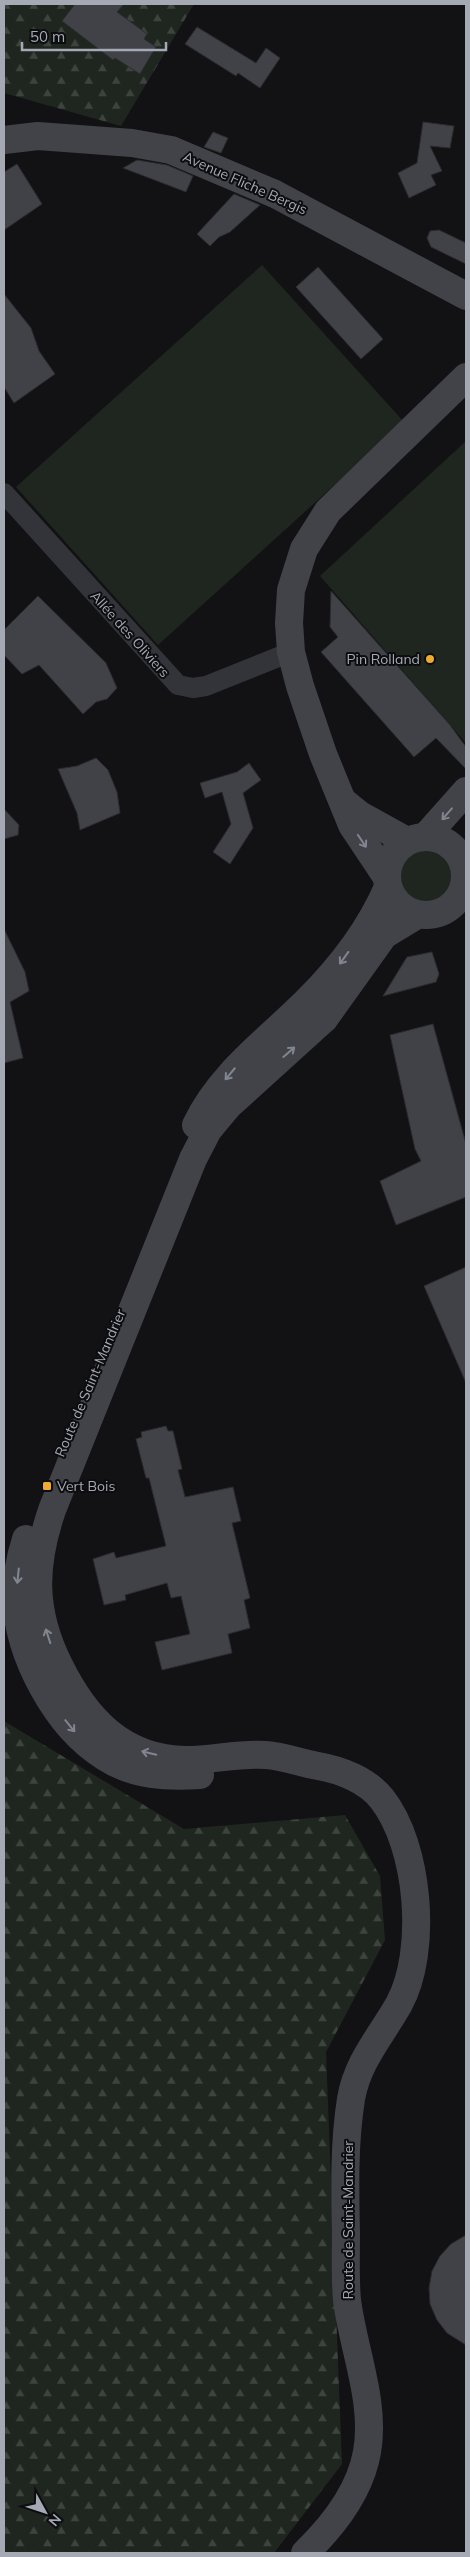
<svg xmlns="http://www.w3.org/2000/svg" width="470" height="2557" viewBox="0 0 470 2557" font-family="Mulish,sans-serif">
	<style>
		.green { fill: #1f261f }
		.forest { fill: url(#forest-firs) }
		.building { fill: #414247; stroke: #2c2c30 }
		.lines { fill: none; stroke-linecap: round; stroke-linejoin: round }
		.street { stroke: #333439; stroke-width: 20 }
		.secondary { stroke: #414349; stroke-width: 28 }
		.oneway { stroke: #81858f }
		.poi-dot { fill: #edac31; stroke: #0d0d0f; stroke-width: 2 }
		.labels { text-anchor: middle; stroke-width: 4; stroke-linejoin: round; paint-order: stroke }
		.street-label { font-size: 14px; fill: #a4a9b4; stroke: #0d0d0f }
		.poi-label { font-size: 14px; fill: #a4a9b4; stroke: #0d0d0f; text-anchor: end }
	</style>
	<defs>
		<pattern id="forest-firs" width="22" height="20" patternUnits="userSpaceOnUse" patternTransform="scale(1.25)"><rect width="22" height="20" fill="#1f261f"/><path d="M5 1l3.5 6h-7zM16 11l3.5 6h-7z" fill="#3d433d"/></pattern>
	</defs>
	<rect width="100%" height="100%" fill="#121214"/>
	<g class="green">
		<path d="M262,265L404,422L158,645L16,487Z"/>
		<path d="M466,441V743L320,576Z"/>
		<path d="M440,839C470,873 437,949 392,898L387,866L398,847Z"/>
	</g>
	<g class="forest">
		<path d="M4,4H194L121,126L4,93Z"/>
		<path d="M4,1721L184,1829L345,1815L380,1876L385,1940L326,2052L342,2464L274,2553H4Z"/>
	</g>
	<g class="building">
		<path d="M75,4H124L117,12L147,34L144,39L156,47L140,74L115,58L113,60L62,21Z"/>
		<path d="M197,27L256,63L266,48L280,58L260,88L238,73L236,76L185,44Z"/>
		<path d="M423,122L454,126L450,148L430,146L442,171L431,175L436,185L409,198L398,173L417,163Z"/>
		<path d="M213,132L228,138L221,153L204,147Z"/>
		<path d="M137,160L167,165L193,176L186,192L123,168Z"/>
		<path d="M17,164L42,204L4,230V172Z"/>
		<path d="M234,194L260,205L230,232L219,237L210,246L197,234Z"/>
		<path d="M439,230L466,243V264L431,247L427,238L430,231Z"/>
		<path d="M318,267L383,339L361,359L296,287Z"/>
		<path d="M4,294L31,328L39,351L55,374L14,403L4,387Z"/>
		<path d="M331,591L450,725L466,747V769L436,738L414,757L321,652L338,637L330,627Z"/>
		<path d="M38,596L106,663L117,688L107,699L96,702L83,714L39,665L22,674L4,655V630Z"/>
		<path d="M96,758L108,770L117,792L120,813L80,830L77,813L58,769L77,766Z"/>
		<path d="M249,763L261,780L243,793L253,828L230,864L213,852L231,824L222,792L205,798L200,783L237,772Z"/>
		<path d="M4,809L19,825L18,835L4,839Z"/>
		<path d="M4,929L25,972L29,991L10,1002L23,1058L4,1063Z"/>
		<path d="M432,952L439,974L436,982L383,996L407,957Z"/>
		<path d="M433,1024L466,1144V1197L396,1225L380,1181L421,1161L415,1149L390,1035Z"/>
		<path d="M466,1267V1383L424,1286Z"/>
		<path d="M166,1426L168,1431H173L182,1469L178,1470L185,1497L233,1487L241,1521L232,1523L250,1598L244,1600L250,1628L228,1634L232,1653L162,1670L155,1642L190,1634L181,1596L171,1598L167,1583L125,1595L126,1600L104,1605L93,1559L114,1552L116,1558L166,1546L149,1478H146L136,1439L142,1437L141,1432Z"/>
		<path d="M466,2235V2345L447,2333L437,2320L430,2304L429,2288L432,2271L440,2256L451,2244Z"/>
	</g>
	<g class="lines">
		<path class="street" d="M4,493L178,685L193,688L206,686L291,652"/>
		<g class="secondary">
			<path d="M4,140L38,136L132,143L171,150L275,194L466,296"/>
			<path d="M344,802L360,815L407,841"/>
			<path d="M426,836L466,791"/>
			<circle cx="426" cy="876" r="39"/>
			<path d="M386,876L352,825L323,754L300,686L291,652L289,623L291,590L304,549L328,511L466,377"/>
			<path d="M196,1125C221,1073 267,1041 307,1001C339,969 370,929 388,887"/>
			<path d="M26,1539C20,1558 16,1579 16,1599C19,1656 56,1727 105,1757C134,1776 167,1777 200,1775"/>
			<path d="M305,2553C333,2526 360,2492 367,2452C376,2402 353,2349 347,2300C345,2278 346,2255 346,2233C345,2188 344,2143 351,2099C357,2062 381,2036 399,2004C428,1951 419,1846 382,1799C367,1780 341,1770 318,1766C301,1763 283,1756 266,1755C240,1753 212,1760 186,1760C122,1759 85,1718 59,1665C32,1611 33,1566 52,1510L193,1159L208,1130L228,1106L324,1019L384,935L417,915"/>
		</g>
	</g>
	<defs><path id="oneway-shaft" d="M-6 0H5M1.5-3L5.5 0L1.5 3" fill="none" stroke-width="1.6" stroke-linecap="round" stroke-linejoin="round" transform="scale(1.25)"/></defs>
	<g class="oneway">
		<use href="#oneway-shaft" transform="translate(447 814) rotate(131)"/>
		<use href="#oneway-shaft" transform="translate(362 841) rotate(56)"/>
		<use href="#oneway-shaft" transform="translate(344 958) rotate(126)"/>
		<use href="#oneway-shaft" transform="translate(289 1052) rotate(-41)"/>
		<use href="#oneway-shaft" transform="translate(230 1074) rotate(130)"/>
		<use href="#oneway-shaft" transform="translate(18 1576) rotate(96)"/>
		<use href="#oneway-shaft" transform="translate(48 1636) rotate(-108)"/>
		<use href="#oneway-shaft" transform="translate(70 1726) rotate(51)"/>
		<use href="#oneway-shaft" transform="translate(149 1753) rotate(-166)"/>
	</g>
	<g class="poi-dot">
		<circle cx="430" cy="659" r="5"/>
		<rect x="42" y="1481" width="10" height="10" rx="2.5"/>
	</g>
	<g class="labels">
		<g class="street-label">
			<text transform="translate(245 183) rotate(24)" y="5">Avenue Fliche Bergis</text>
			<text transform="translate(130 634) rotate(48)" y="5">Allée des Oliviers</text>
			<text transform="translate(90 1383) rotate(-67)" y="5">Route de Saint-Mandrier</text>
			<text transform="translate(348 2220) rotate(-90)" y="5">Route de Saint-Mandrier</text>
		</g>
		<g class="poi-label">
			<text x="420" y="664">Pin Rolland</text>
			<text x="57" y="1491" text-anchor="start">Vert Bois</text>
		</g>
	</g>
	<rect width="470" height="2557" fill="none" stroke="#a4a9b4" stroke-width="10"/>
	<g transform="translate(45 2512) rotate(130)" stroke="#0d0d0f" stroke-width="4" paint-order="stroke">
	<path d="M0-4L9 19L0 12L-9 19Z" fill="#a4a9b4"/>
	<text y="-8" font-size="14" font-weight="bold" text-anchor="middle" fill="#a4a9b4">N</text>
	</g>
	<path d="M22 42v8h144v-8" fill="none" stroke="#a4a9b4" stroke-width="2.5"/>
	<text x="30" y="42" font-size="15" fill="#a4a9b4" stroke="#0d0d0f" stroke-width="4" paint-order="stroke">50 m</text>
</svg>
